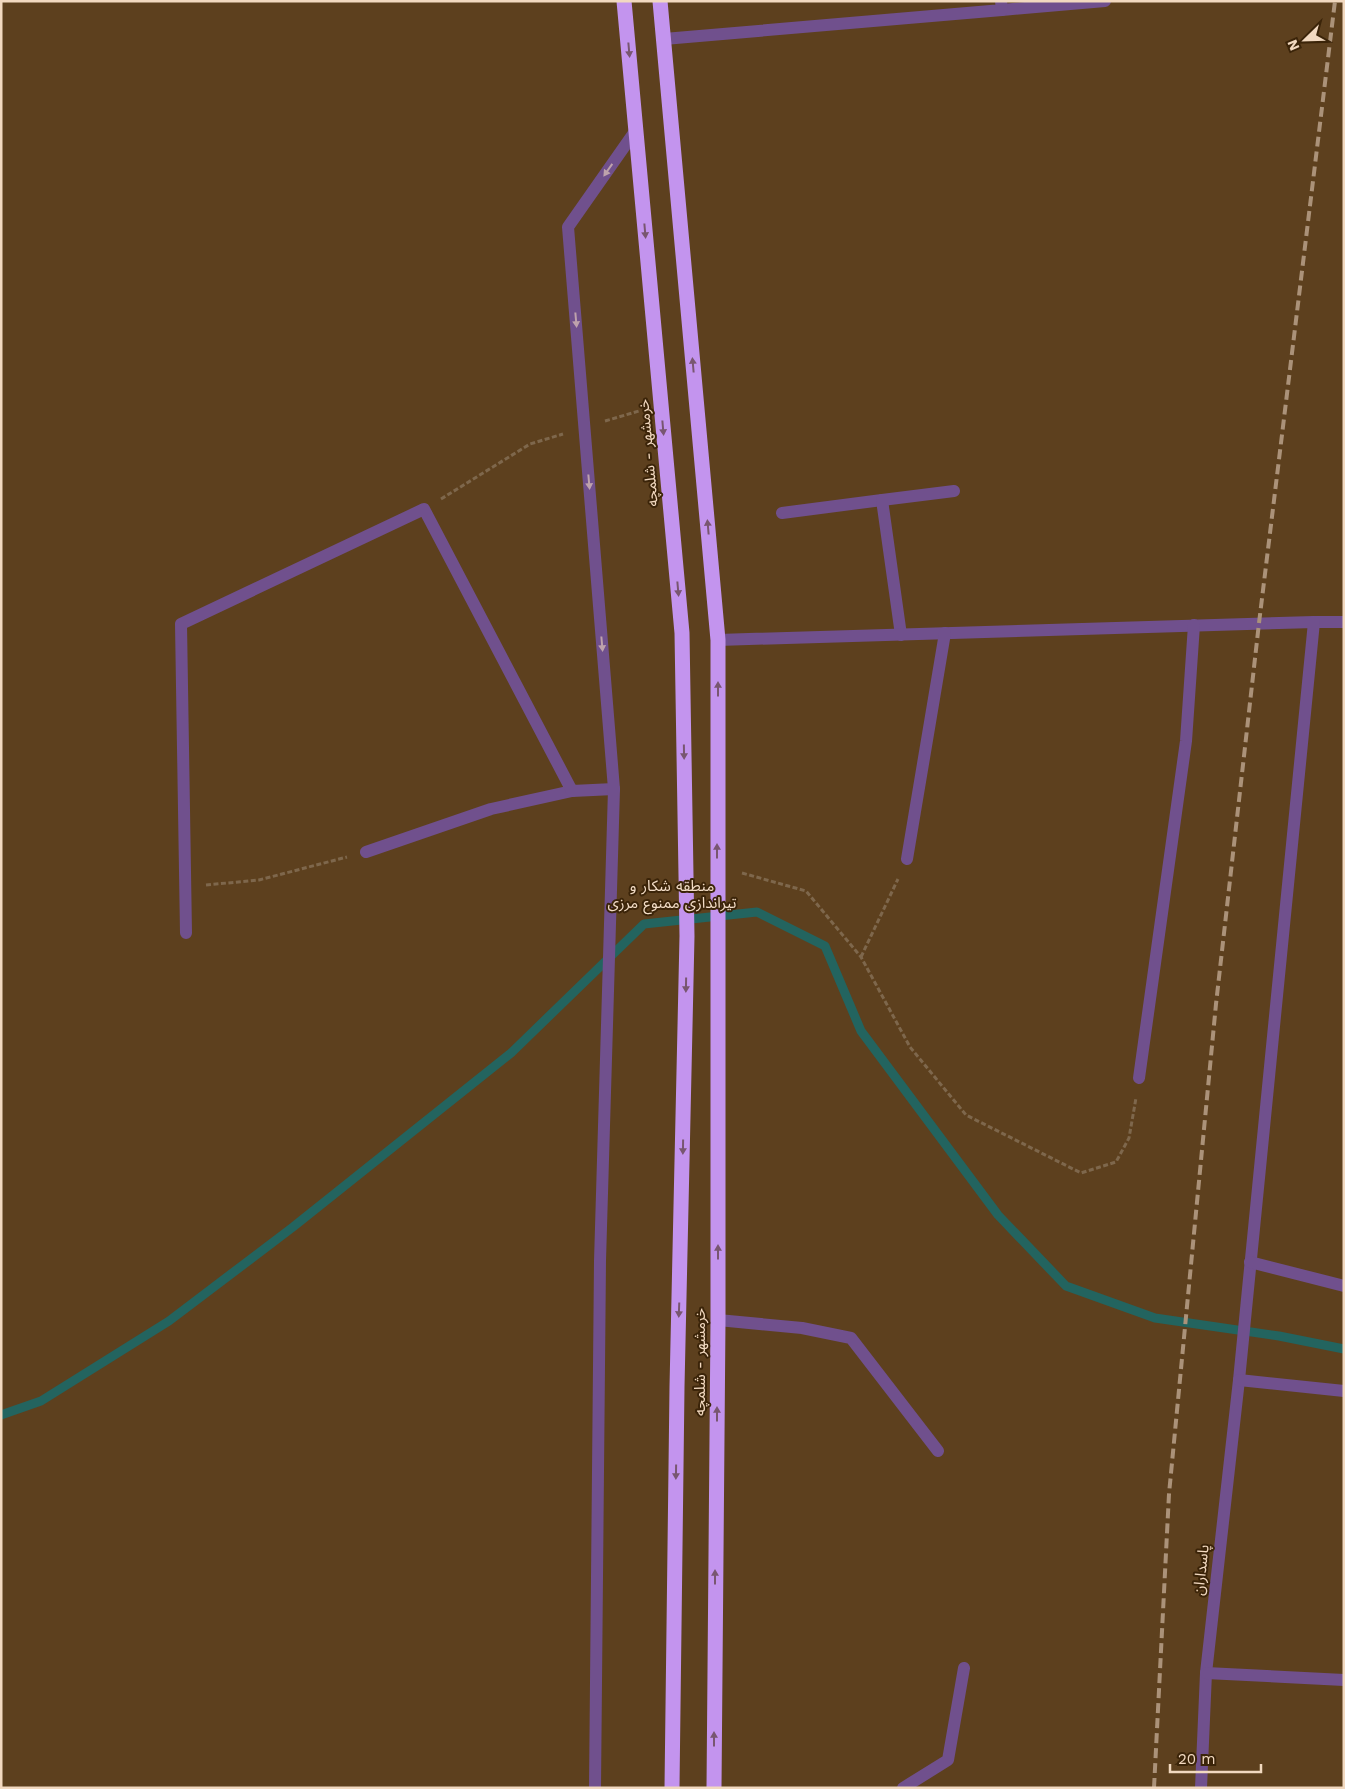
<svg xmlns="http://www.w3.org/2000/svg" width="1345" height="1789" viewBox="0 0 1345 1789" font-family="'Work Sans','Noto Sans Arabic',sans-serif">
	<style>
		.park { fill: #5d401e }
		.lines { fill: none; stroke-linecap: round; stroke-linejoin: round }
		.stream { stroke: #23645f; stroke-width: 9 }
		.path { stroke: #7e674c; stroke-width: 3; stroke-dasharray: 5 2.5; stroke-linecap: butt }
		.minor { stroke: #70508d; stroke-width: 12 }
		.highway { stroke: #c394ee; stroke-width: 15 }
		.rail { stroke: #ab9279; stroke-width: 4; stroke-dasharray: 10 5; stroke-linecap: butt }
		.oneway { fill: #785670 }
		.oneway2 { fill: #bea2ac }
		.labels { text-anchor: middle; stroke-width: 4; stroke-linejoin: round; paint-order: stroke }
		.street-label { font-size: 15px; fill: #f2d9c0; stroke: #3b2409 }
		.park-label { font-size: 15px; fill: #f3ddc7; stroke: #3b2409 }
	</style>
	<rect width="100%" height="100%" fill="#3b2409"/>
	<rect class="park" x="1" y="1" width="1343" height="1787"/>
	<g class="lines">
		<path class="stream" d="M1,1415L41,1401L169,1321L293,1227L511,1053L644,924L757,912L825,946L861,1031L998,1215L1066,1286L1155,1318L1279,1336L1344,1349"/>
		<g class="path">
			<path d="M605,421L639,411"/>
			<path d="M441,499L530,444L563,434"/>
			<path d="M742,873L806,891L861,957L910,1047L966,1115L1081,1173L1116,1162L1129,1138L1136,1098"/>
			<path d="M206,885L259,880L347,857"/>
			<path d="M861,957L898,879"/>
		</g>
		<g class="minor">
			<path d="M1002,10L1105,1"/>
			<path d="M664,39L1002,10L1001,1"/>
			<path d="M782,513L882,500"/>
			<path d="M1314,622H1344"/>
			<path d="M901,635L882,500L954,491"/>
			<path d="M718,640L1314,622L1239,1380L1206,1673L1201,1788"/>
			<path d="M366,852L491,809L572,791"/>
			<path d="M907,859L945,633"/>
			<path d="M186,933L181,624L424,509L572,791L614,789"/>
			<path d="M1139,1078L1186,741L1194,625"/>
			<path d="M1250,1262L1344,1286"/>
			<path d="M718,1320L802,1328L851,1338L938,1451"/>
			<path d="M1239,1380L1344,1391"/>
			<path d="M1206,1673L1344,1680"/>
			<path d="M595,1788L600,1261L614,789L568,227L636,130"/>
			<path d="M903,1788L948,1760L964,1668"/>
		</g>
		<g class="highway">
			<path d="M624,1L682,633L687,936L677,1387L672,1788"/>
			<path d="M660,1L718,640V1320L714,1788"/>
		</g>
		<path class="rail" d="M1154,1788L1169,1494L1216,1004L1259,623L1335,1"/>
	</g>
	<defs><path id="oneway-solid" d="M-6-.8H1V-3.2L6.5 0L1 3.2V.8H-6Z" transform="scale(1.25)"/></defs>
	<g class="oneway">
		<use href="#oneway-solid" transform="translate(629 50) rotate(85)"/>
		<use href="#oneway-solid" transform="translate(645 231) rotate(85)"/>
		<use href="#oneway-solid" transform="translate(693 365) rotate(-95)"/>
		<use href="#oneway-solid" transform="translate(663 428) rotate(85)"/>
		<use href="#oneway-solid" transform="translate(708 527) rotate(-95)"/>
		<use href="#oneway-solid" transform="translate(678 589) rotate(85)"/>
		<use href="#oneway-solid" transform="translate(718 689) rotate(-90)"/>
		<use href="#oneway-solid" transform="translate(684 752) rotate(89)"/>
		<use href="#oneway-solid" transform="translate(717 851) rotate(-90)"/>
		<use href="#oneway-solid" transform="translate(686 985) rotate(91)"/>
		<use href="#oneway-solid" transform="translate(683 1147) rotate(91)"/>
		<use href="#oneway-solid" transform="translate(718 1252) rotate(-90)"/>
		<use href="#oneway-solid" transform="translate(679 1310) rotate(92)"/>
		<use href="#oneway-solid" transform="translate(717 1414) rotate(-90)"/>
		<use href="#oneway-solid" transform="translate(676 1472) rotate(91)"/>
		<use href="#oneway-solid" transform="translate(715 1577) rotate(-90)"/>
		<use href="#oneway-solid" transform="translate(714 1739) rotate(-90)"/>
	</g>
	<g class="oneway2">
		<use href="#oneway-solid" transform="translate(608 170) rotate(125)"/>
		<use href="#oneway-solid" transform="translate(576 320) rotate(85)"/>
		<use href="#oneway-solid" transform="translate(589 482) rotate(85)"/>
		<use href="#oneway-solid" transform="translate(602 644) rotate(85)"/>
	</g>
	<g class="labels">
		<g class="street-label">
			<text transform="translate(648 453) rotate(-95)" y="5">خرمشهر - شلمچه</text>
			<text transform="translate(700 1362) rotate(-90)" y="5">خرمشهر - شلمچه</text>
			<text transform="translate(1201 1570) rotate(-84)" y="5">پاسداران</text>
		</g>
		<g class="park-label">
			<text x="672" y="891">منطقه شکار و<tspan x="672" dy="17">تیراندازی ممنوع مرزی</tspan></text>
		</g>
	</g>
	<rect width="1345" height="1789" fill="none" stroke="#f2d9c0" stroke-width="5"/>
	<g transform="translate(1305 40) rotate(247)" stroke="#3b2409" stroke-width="4" paint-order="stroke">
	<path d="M0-4L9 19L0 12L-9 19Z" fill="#f2d9c0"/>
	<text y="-8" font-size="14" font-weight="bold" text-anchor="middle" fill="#f2d9c0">N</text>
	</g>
	<path d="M1170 1764v8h91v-8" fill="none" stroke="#f2d9c0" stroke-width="2.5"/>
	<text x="1178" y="1764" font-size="15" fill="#f2d9c0" stroke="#3b2409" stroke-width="4" paint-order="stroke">20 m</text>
</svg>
